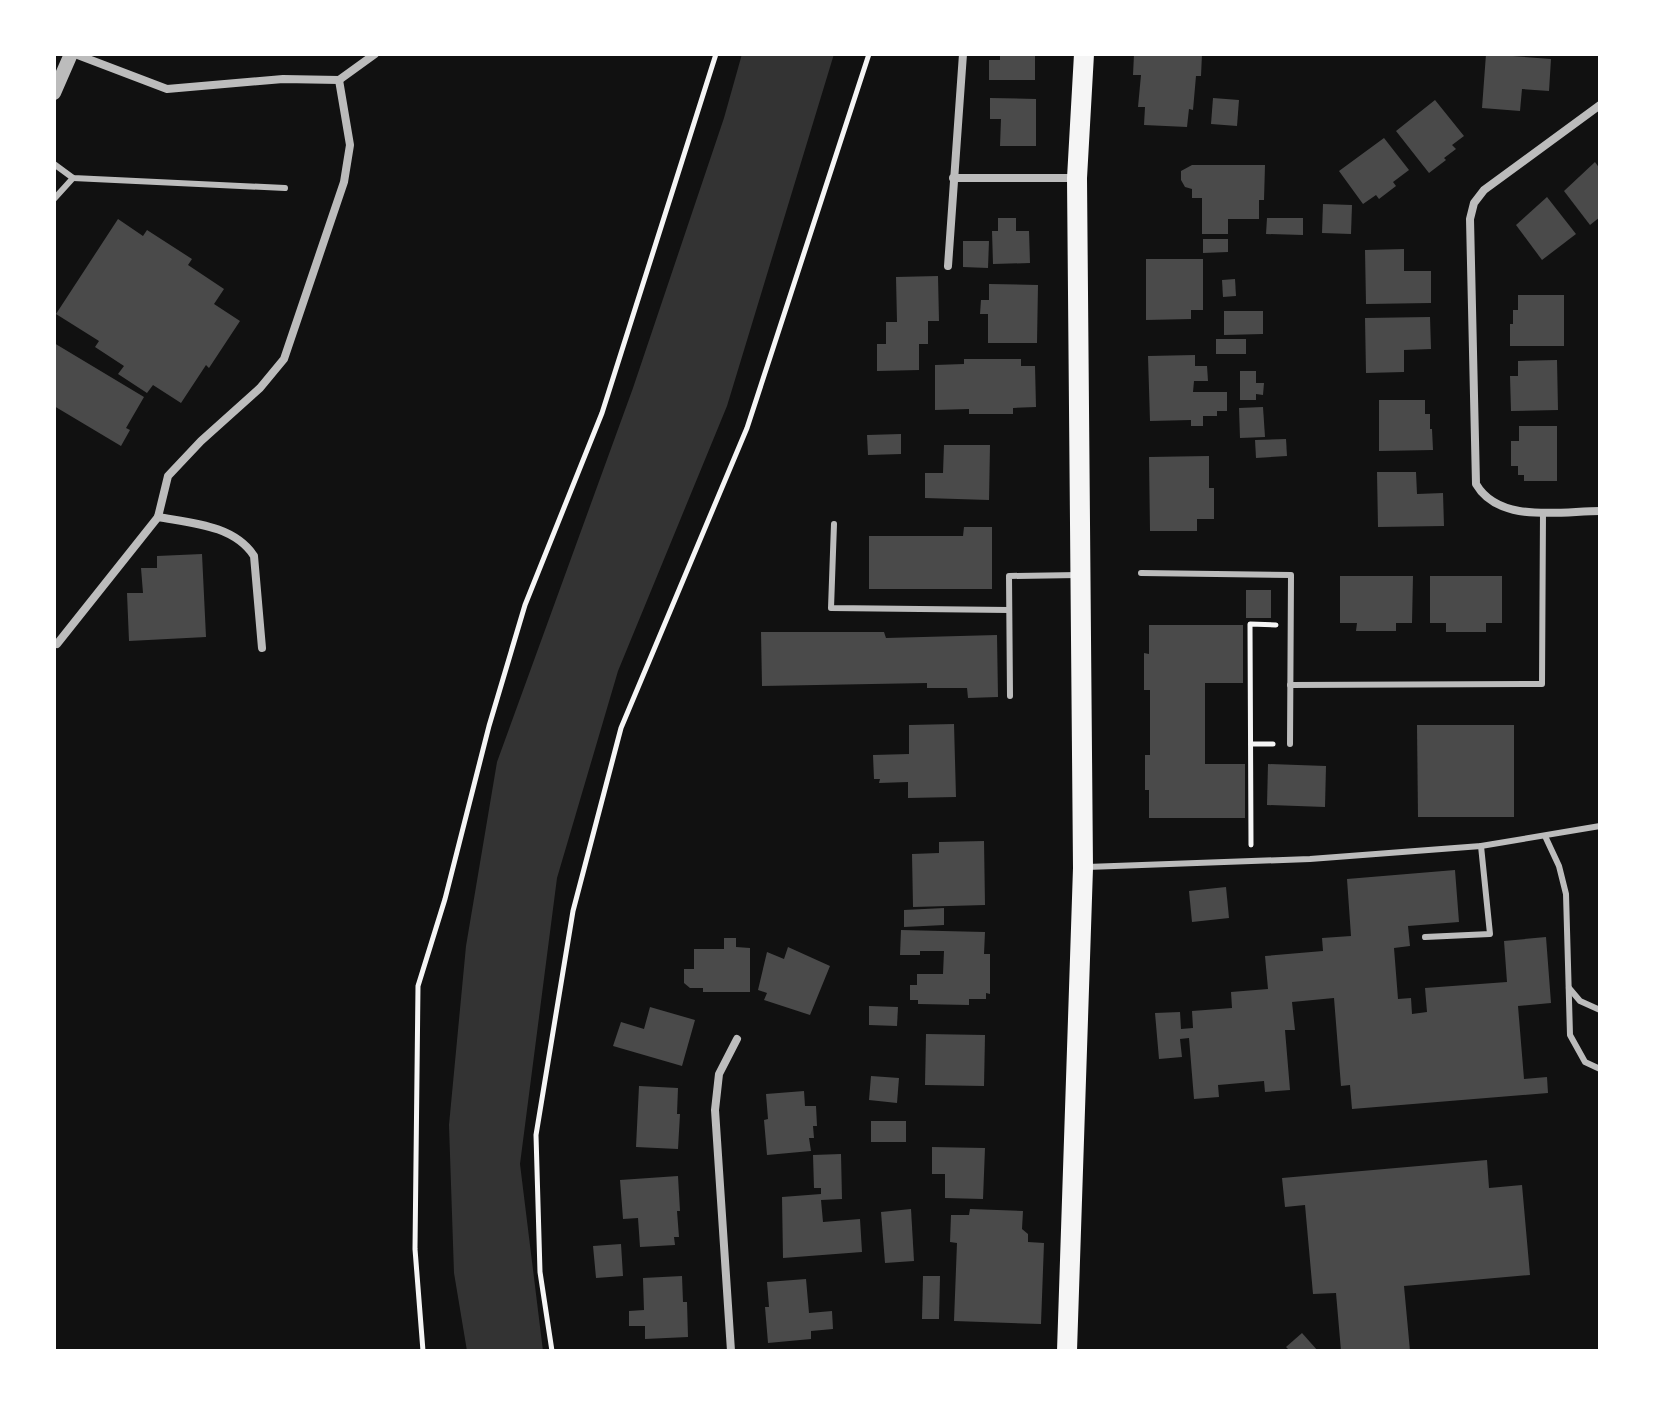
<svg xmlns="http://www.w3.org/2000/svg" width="1654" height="1405" viewBox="0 0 1654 1405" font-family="'Roboto Condensed',sans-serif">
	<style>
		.water { fill: #333 }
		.building { fill: #4a4a4a }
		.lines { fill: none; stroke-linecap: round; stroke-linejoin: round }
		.path { stroke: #f5f5f5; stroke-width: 5 }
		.service { stroke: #bcbcbc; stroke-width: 6 }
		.minor { stroke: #bcbcbc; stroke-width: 8 }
		.tertiary { stroke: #bcbcbc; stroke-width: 14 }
		.primary { stroke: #f5f5f5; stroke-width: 20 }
	</style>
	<rect width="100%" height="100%" fill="#111"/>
	<path class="water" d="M742,54H834L727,406L618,671L557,878L520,1164L543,1351H467L454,1273L449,1125L466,946L497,762L633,388L724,118Z"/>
	<g class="building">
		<path d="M1000,54H1035V80H989V60H1000Z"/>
		<path d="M1134,54H1202L1201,76H1196L1193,110L1189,109L1187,127L1144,125L1145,107H1138L1141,75H1133Z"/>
		<path d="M1486,54L1551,59L1549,91L1522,89L1520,111L1482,108Z"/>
		<path d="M990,98L1036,99V146H1000L1001,119H990Z"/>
		<path d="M1213,98L1239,100L1237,126L1211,124Z"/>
		<path d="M1435,100L1464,136L1452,145L1456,149L1444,158L1446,160L1429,173L1396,131Z"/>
		<path d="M1384,138L1409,170L1393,182L1396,186L1379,199L1376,195L1363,204L1339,171Z"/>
		<path d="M1595,162L1600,169V217L1590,225L1564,191Z"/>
		<path d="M1192,165H1265L1264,200H1259V219H1228V234H1202V198H1192V189L1185,187L1181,180V171Z"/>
		<path d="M1547,197L1576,234L1542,260L1516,225Z"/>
		<path d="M1323,204L1352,205L1351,234L1322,233Z"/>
		<path d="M998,218H1016V231H1029L1030,263L993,264L992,231H998Z"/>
		<path d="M1267,218H1303V235L1266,234Z"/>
		<path d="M118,219L143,236L147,230L192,259L188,265L224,289L214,304L240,321L209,368L206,365L181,403L153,385L147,393L118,374L124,366L95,347L99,341L56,314Z"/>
		<path d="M1203,239H1228V252L1203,253Z"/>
		<path d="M963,241H989L988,268L963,267Z"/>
		<path d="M1404,249V271H1431V303L1366,304L1365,250Z"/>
		<path d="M1146,259H1203V310H1191V319L1146,320Z"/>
		<path d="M938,276L939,321H928V344H919V370L877,371V344H886V322H897L896,277Z"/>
		<path d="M1235,279L1236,296L1223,297L1222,280Z"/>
		<path d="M989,284L1038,285L1037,343H988V314H980L981,300H989Z"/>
		<path d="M1518,295H1564V346H1510V324H1513V310H1518Z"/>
		<path d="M1224,311H1263V334L1224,335Z"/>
		<path d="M1430,317L1431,349L1404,350V372L1366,373L1365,318Z"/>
		<rect x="1216" y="339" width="30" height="15"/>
		<path d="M54,343L144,397L126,428L130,430L121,446L54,406Z"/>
		<path d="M1195,355V366H1207L1208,381H1194L1193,392H1227V411H1217V416H1203V426H1191V420L1150,421L1148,356Z"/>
		<path d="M964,359H1021V366H1035L1036,407L1013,408V414H969V409L935,410V365L964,364Z"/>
		<path d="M1557,360L1558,410L1511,411L1510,376H1518V361Z"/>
		<path d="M1240,371H1256V383H1264L1263,395L1256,394V400H1240Z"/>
		<path d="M1379,400H1425V414H1430V429H1432L1433,450L1379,451Z"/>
		<path d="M1263,407L1265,437L1240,438L1239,408Z"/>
		<path d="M1519,426H1557V481H1524V475H1518V466H1511V441H1519Z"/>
		<path d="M901,434V454L868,455L867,435Z"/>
		<path d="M1286,439L1287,456L1256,458L1255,440Z"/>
		<path d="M944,445H990L989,500L925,498V473H943Z"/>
		<path d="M1209,456V488H1214V519H1197V531H1150L1149,457Z"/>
		<path d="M1377,472H1416L1417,494L1443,493L1444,526L1378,527Z"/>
		<path d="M964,527H992V589H869V536H963Z"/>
		<path d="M202,554L206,637L129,641L127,593H143L141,568H157V556Z"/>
		<path d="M1340,576H1413L1412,623H1396V631H1356L1357,623H1340Z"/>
		<path d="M1430,576H1502V623H1486V632H1446V623H1430Z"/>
		<rect x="1246" y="590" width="25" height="28"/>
		<path d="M1149,625H1243V683H1205V764H1245V818H1149V790H1145V755H1150V690H1144V653L1149,654Z"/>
		<path d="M761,632H884L886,638L997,635L998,697L968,698L967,688H927V683L762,686Z"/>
		<path d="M954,724L956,797L908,798V782L879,783L880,779H874L873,755L909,754V725Z"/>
		<path d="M1417,725H1514V817H1418Z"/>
		<path d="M1268,764L1326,766L1325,807L1267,805Z"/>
		<path d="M984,841L985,905L913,907L912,854L939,853V842Z"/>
		<path d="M1455,870L1459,922L1408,926L1410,946L1394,948L1398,999L1411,998L1412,1014L1427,1012L1425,988L1507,982L1504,941L1546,937L1551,1003L1518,1006L1524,1079L1547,1077L1548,1093L1352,1109L1350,1085L1341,1086L1334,998L1292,1002L1295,1030H1285L1290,1090L1265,1092L1264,1081L1218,1085L1219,1097L1194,1099L1189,1038L1180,1039L1182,1057L1159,1059L1155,1013L1180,1012L1181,1029L1193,1028L1192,1011L1232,1008L1231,992L1268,989L1265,956L1323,951L1322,938L1351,936L1347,879Z"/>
		<path d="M1226,887L1229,918L1192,922L1189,891Z"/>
		<path d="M944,908V925L904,927V910Z"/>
		<path d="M901,930L985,932L984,954H990V994L986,993V999H969V1005L918,1004V1000H910V985H917V974H943L944,951H920V955H900Z"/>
		<path d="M724,938H736V947L750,948V992H703V988H690L684,983V969H694V949H724Z"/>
		<path d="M788,947L830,966L810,1015L764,1000L767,993L758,990L767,952L784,959Z"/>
		<path d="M869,1006L898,1007L897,1026L869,1025Z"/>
		<path d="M650,1007L695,1020L682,1066L613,1046L621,1022L644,1029Z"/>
		<path d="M926,1034L985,1035L984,1086L925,1085Z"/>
		<path d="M871,1076L899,1078L897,1103L869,1100Z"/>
		<path d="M639,1086L678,1088L677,1114H680L678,1149L636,1147Z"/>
		<path d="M804,1091L805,1106H816L817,1126H813L814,1138H809L811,1151L767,1155L764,1120L768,1119L766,1094Z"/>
		<rect x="871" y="1121" width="35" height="21"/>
		<path d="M932,1147L985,1148L983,1199L945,1198V1174H932Z"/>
		<path d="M841,1154L842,1199L821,1200L823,1222L860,1219L862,1252L783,1258L782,1197L821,1194V1188H814L813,1155Z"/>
		<path d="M1487,1160L1489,1188L1522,1185L1530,1275L1404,1286L1410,1351H1341L1336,1293L1313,1294L1305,1205L1285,1207L1282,1178Z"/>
		<path d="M678,1176L680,1211H677L679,1237H674L675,1245L640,1247L638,1218L623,1219L620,1180Z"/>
		<path d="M911,1209L914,1261L885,1263L881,1212Z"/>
		<path d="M970,1209L1023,1211L1022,1229L1028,1234V1242L1044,1243L1041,1324L954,1321L957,1243L950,1242L951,1215H969Z"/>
		<path d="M621,1244L623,1276L596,1278L593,1246Z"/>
		<path d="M682,1276L683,1302H687L688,1337L645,1339V1326H629V1311L644,1310L643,1278Z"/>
		<path d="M923,1276H940L939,1319H922Z"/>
		<path d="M806,1279L809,1313L832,1311L833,1329L811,1331V1339L768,1343L765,1307H769L767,1282Z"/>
		<path d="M1302,1333L1318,1351H1290L1286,1347Z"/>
	</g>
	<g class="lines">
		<g class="path">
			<path d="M1251,744H1273"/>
			<path d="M1251,845L1250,624L1276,625"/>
			<path d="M423,1351L415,1249L418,986L445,899L489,726L525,605L602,413L716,54"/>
			<path d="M552,1351L540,1272L536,1135L573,911L621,728L747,428L869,54"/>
		</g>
		<g class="service">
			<path d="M54,164L73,178L285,188"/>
			<path d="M54,199L73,178"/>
			<path d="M834,524L831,608L1009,610"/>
			<path d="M1141,573L1291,575L1290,744"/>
			<path d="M1290,685L1542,684L1543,512"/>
			<path d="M1010,696L1009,576L1078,575"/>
			<path d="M1545,836L1559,866L1566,894L1570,1035L1585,1062L1600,1069"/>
			<path d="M1087,867L1310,859L1481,846L1600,826"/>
			<path d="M1425,937L1490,934L1481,846"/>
			<path d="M1569,988L1580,1001L1600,1010"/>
		</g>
		<g class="minor">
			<path d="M75,54L167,89L283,79L339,80L375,54"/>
			<path d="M1600,105L1484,190L1474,203L1470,219L1476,484C1499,524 1561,511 1600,511"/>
			<path d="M953,178H1076"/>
			<path d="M948,266L963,54"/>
			<path d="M158,517C191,523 234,525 254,556L262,648"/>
			<path d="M57,644L158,517L168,476L201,441L260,388L284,359L344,182L350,145L339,80"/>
			<path d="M731,1351L715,1110L719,1074L737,1039"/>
		</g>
		<path class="tertiary" d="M54,93L71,54"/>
		<path class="primary" d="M1067,1351L1083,868L1077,178L1084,54"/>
	</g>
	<rect width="1654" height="1405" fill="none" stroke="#ffffff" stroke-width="112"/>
</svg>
